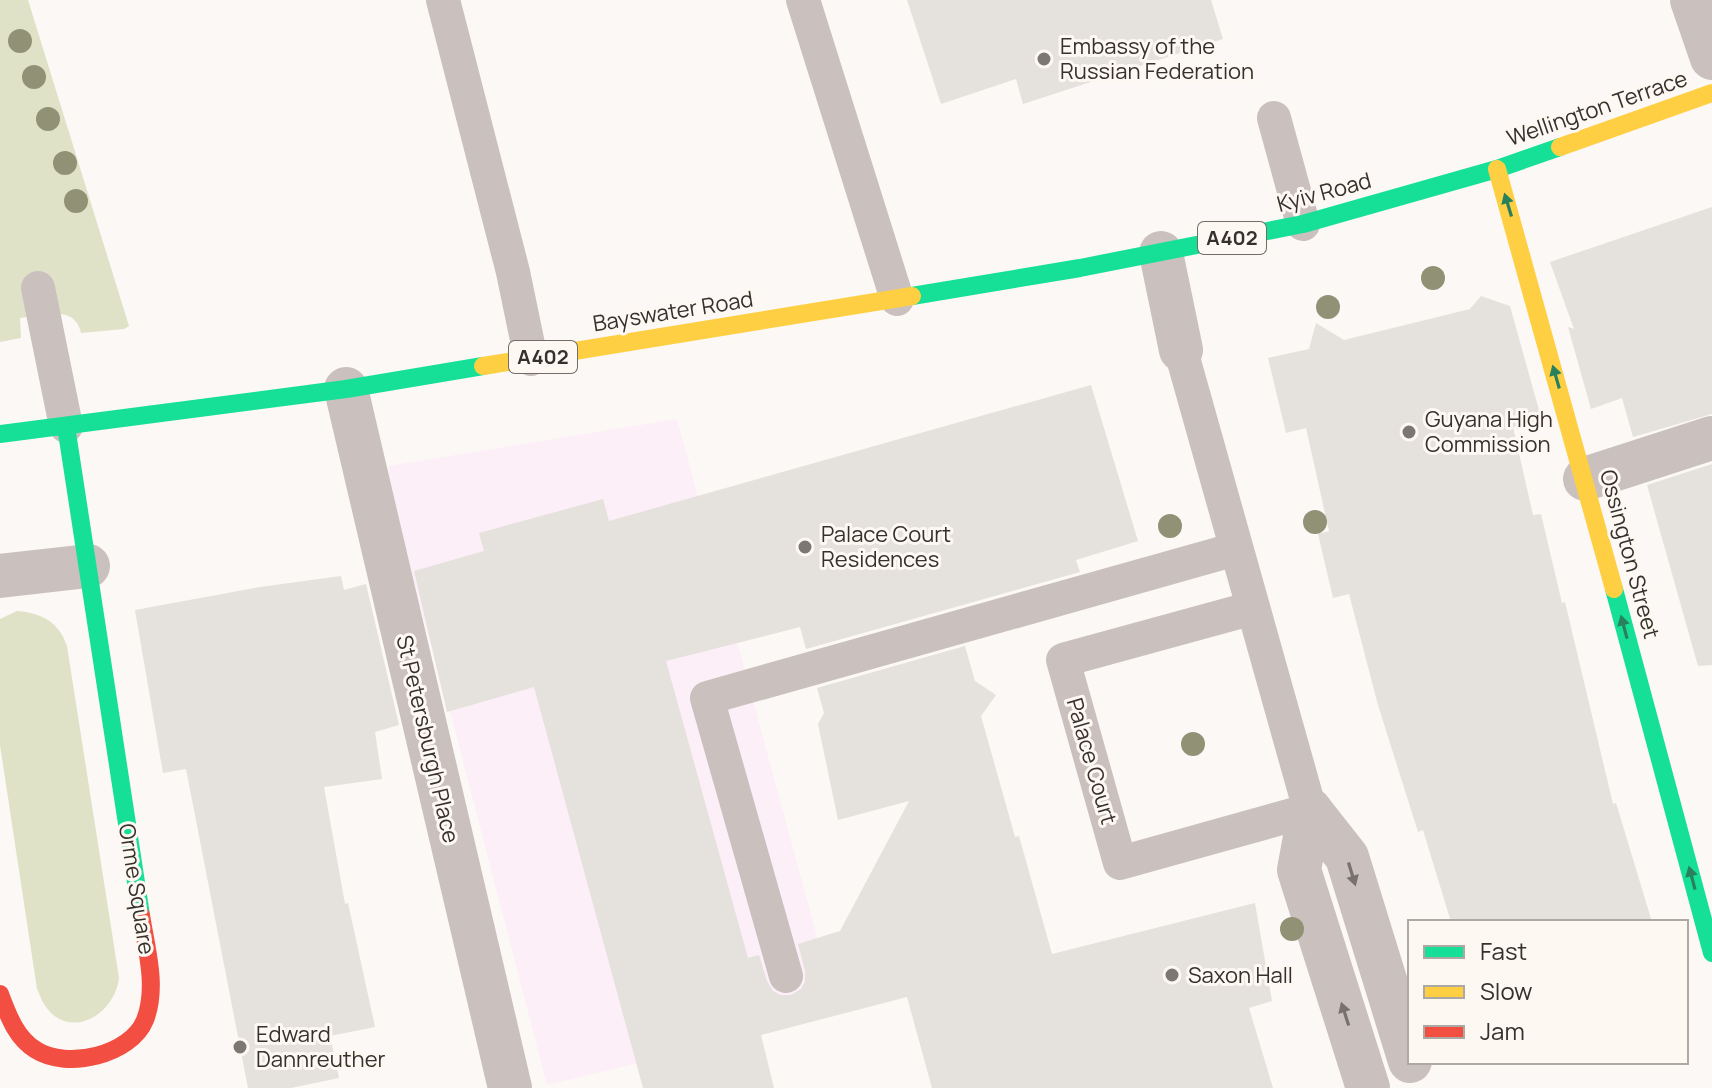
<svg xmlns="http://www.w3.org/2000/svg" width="1712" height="1088" viewBox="0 0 1712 1088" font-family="Manrope,sans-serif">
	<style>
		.commercial { fill: #fceff7 }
		.green { fill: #e0e2c8 }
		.building { fill: #e5e1dd }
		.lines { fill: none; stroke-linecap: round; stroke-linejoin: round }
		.lane { stroke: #cac0be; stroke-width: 34 }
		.street { stroke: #cac0be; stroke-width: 44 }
		.fast { stroke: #16e098; stroke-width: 18 }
		.slow { stroke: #ffcf43; stroke-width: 18 }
		.jam { stroke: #f24e42; stroke-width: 18 }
		.tree { fill: #909175 }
		.oneway { fill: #28805d }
		.oneway2 { fill: #79716e }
		.poi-dot { fill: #7b7772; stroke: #fef8f2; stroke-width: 3 }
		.labels { text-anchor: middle; stroke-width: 6; stroke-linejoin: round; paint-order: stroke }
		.shield { fill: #fef8f2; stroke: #726d67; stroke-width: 2 }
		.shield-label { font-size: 20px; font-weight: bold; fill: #36312c }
		.poi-label { font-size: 22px; fill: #36312c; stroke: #fef8f2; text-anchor: start }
		.street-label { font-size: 22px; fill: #36312c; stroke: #fef8f2 }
	</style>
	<rect width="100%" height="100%" fill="#fbf8f5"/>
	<path class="commercial" d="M677,419L838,1015L547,1085L450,711L388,497L389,466Z"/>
	<g class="green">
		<path d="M0,0H28L129,326L124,329L81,333C75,304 42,316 20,318L21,338L0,342Z"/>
		<path d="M17,611C42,613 59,622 67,646L119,978C115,1014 71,1041 46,1007C42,1002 40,995 37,989L0,745V619Z"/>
	</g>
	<g class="building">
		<path d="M907,0H1211L1223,39L1023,104L1016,79L941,104Z"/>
		<path d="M1712,207V414L1633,437L1622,398L1591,409L1568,327L1574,329L1550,262Z"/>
		<path d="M1481,296L1510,306L1542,421L1513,427L1533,515L1541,514L1562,603L1565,602L1613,804L1616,803L1652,922H1451L1423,830L1418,832L1378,705L1349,594L1333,598L1318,534L1329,531L1306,428L1286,433L1268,358L1309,349L1316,323L1344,340L1470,309Z"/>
		<path d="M1091,385L1138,541L1076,560L1080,572L806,649L800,627L666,661L748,958L759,955L767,981L773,991L780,995H791L801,989L805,982V971L798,944L840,931L909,801L838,820L818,724L824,713L817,688L965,646L975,681L996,695L981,716L1015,837L1019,836L1052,954L1255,903L1272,1001L1249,1008L1273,1088H932L907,997L761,1035L774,1088H643L534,687L447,712L414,571L484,551L479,533L603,499L609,521Z"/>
		<path d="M1712,464V665L1698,666L1647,485Z"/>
		<path d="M341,576L344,590L366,584L399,725L375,732L382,779L324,787L345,904L348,903L375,1027L330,1036L339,1078L291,1088H248L186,769L163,773L135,610L260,587Z"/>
	</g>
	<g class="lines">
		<g class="lane">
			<path d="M443,0L513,272L531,359"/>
			<path d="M803,0L897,299"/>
			<path d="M1274,118L1303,224"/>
			<path d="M38,288L66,426"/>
			<path d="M1181,350L1185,365L1310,810L1120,863L1063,660L1253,608"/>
			<path d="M786,976L707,698L1236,549"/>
		</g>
		<g class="street">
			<path d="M1692,0L1712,58"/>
			<path d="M1161,253L1181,350"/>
			<path d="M346,389L510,1088"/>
			<path d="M1585,479L1712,438"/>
			<path d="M0,576L88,566"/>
			<path d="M1310,810L1299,870L1368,1088"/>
			<path d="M1310,810L1347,857L1410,1061"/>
		</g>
		<g class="fast">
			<path d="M912,296L1080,268L1303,224L1497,169L1560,147"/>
			<path d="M66,426L141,915"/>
			<path d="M0,434L346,389L483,366"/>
			<path d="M1614,589L1712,953"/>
		</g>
		<g class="slow">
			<path d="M1560,147L1712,93"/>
			<path d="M1497,169L1614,589"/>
			<path d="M483,366L912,296"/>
		</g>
		<path class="jam" d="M0,994C8,1015 16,1038 36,1050C67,1070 131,1055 145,1020C158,987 146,948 141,915"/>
	</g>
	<g class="tree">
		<circle cx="20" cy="41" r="12"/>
		<circle cx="34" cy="77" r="12"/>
		<circle cx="48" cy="119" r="12"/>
		<circle cx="65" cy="163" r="12"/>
		<circle cx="76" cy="201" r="12"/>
		<circle cx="1433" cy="278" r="12"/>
		<circle cx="1328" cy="307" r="12"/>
		<circle cx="1315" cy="522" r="12"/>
		<circle cx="1170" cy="526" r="12"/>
		<circle cx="1193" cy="744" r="12"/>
		<circle cx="1292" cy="929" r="12"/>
	</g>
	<defs><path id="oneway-solid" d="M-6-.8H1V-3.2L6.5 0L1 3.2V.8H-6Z" transform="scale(2)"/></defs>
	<g class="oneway">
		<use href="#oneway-solid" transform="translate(1508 205) rotate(-107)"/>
		<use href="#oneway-solid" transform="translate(1556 377) rotate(-106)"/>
		<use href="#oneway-solid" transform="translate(1624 627) rotate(-105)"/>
		<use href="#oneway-solid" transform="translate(1692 878) rotate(-105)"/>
	</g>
	<g class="oneway2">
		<use href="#oneway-solid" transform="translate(1352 874) rotate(73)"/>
		<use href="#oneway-solid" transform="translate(1345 1014) rotate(-108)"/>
	</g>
	<g class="poi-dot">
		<circle cx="1044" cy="59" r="8"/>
		<circle cx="1409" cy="432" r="8"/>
		<circle cx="805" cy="547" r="8"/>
		<circle cx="1172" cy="975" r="8"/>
		<circle cx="240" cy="1047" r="8"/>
	</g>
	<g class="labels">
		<g class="shield">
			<rect x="1198" y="222" width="68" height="32" rx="6"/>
			<rect x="509" y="341" width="68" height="32" rx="6"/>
		</g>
		<g class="shield-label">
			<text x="1232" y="245">A402</text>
			<text x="543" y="364">A402</text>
		</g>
		<g class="poi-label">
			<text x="1060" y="54">Embassy of the<tspan x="1060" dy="25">Russian Federation</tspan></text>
			<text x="1425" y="427">Guyana High<tspan x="1425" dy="25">Commission</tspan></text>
			<text x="821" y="542">Palace Court<tspan x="821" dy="25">Residences</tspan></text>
			<text x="1188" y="983">Saxon Hall</text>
			<text x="256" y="1042">Edward<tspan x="256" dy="25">Dannreuther</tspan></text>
		</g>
		<g class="street-label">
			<text transform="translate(1597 108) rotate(-19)" y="8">Wellington Terrace</text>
			<text transform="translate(1324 192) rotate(-15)" y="8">Kyiv Road</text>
			<text transform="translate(673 311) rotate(-9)" y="8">Bayswater Road</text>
			<text transform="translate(1630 554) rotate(75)" y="8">Ossington Street</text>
			<text transform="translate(428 739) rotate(77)" y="8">St Petersburgh Place</text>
			<text transform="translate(1092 761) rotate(74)" y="8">Palace Court</text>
			<text transform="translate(137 889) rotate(81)" y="8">Orme Square</text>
		</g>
	</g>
	<rect x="1408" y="920" width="280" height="144" fill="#fef8f2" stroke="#aea8a3" stroke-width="2"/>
	<rect x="1424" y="946" width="40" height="12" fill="#16e098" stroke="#aea8a3" stroke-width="2"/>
	<text x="1480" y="960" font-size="24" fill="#36312c">Fast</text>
	<rect x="1424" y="986" width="40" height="12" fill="#ffcf43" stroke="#aea8a3" stroke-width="2"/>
	<text x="1480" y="1000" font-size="24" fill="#36312c">Slow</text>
	<rect x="1424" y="1026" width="40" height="12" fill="#f24e42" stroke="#aea8a3" stroke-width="2"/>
	<text x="1480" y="1040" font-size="24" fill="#36312c">Jam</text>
</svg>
